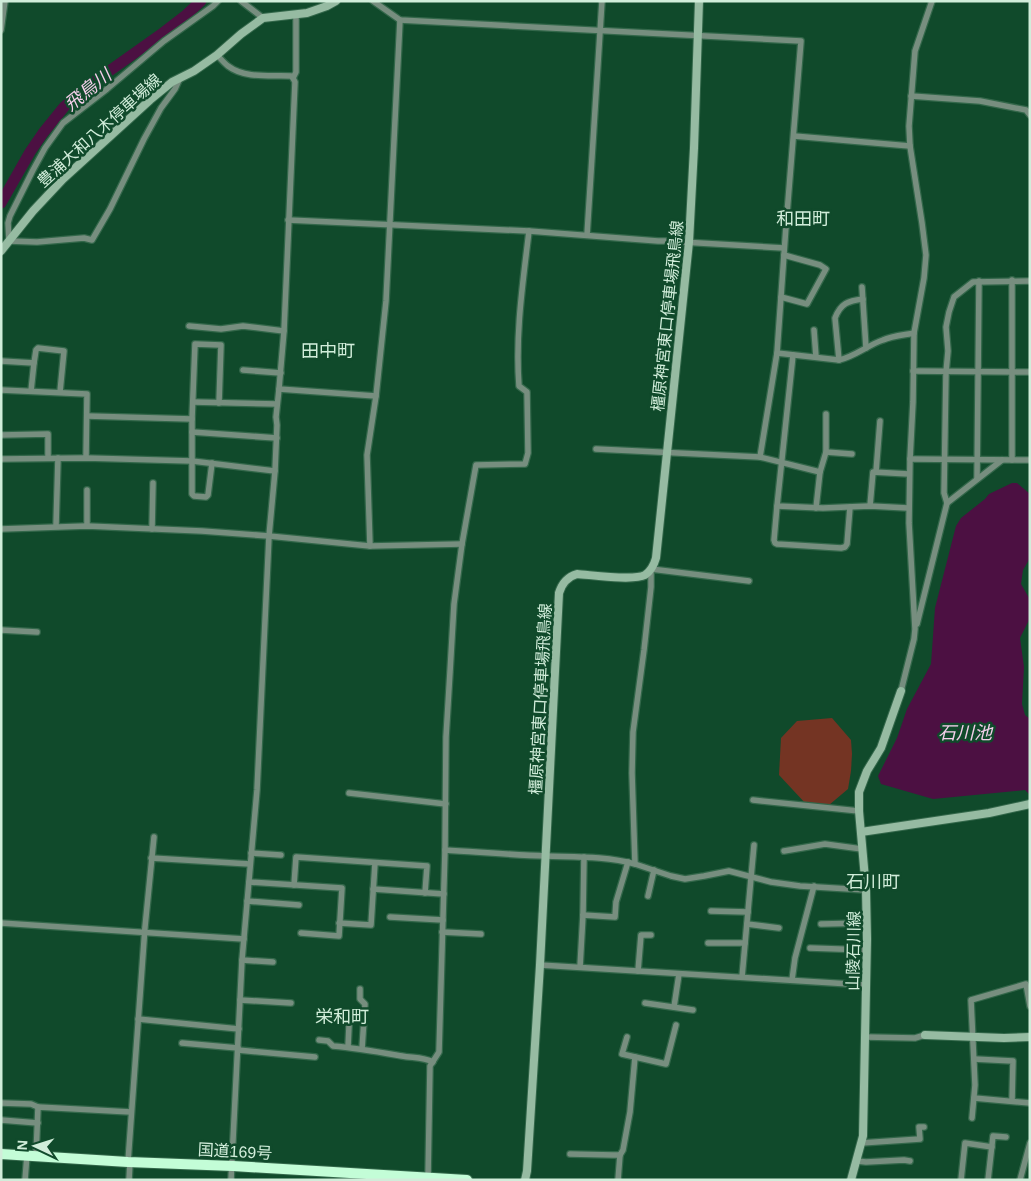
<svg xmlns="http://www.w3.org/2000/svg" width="1031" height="1181" viewBox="0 0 1031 1181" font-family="Arial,'Noto Sans JP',sans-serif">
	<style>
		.green { fill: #743423 }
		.water { fill: #4c1042 }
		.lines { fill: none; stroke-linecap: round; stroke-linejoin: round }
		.river { stroke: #4c1042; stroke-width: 11 }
		.street-casing { stroke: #33674a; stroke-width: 8 }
		.secondary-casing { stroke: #33674a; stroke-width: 10 }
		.highway-casing { stroke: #33674a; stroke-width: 12 }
		.street { stroke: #778e7f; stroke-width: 5.5 }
		.secondary { stroke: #96bba2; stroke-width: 8 }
		.highway { stroke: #c3fdd7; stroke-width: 10 }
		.labels { text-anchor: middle; stroke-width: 5; stroke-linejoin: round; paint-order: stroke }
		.street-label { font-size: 16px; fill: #d1edda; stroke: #104a2b }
		.water-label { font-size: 18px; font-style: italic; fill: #f5cfeb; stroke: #104a2b }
		.neighbourhood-label { font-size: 18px; fill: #d1edda; stroke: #104a2b }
	</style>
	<rect width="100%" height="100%" fill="#104a2b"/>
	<path class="green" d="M832,718L851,740L852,754L851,771L848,789L829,805L806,804L779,775L781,738L797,721Z"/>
	<path class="water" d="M1012,483H1017L1030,494V558L1023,570L1021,584L1029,598L1030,618L1020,638L1024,667L1022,704L1025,715L1030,719V795L1025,790L933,799L881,784L878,776L897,738L907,709L931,664L935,608L956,526L961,518L985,499L989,494Z"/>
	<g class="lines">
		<path class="river" d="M1,203L30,152L43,133L64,107L75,97L98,79L160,35L186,15L201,1"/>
		<defs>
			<g id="street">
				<path d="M241,1L263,18"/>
				<path d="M373,1L400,20L801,41L786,226L777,353L760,457"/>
				<path d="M1,30L5,1"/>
				<path d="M217,55C220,58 224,63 228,66C245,79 272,75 291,76L293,78"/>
				<path d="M180,78L175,89L161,108L144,139L110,209L92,240L84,238L37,242L9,241L8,223L10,216L33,170L45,148L63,123L107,89L164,41L213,6L218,1"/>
				<path d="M911,96L980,101L1026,110L1030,115"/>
				<path d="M794,136L910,146"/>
				<path d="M288,220L529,231L658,241H665L784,248"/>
				<path d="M587,235L602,1"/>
				<path d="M862,287L866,348"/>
				<path d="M781,297L807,304L826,269L820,265L784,255"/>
				<path d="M189,326L221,329L243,326L284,331"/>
				<path d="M814,330L816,357"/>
				<path d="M777,353L839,360C854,357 868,345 883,340C892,336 904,335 914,333"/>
				<path d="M793,355L777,506L823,508L870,506L908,508"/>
				<path d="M839,360L835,318C841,303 848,301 863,299"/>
				<path d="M1,361L34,363L36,350L38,348L64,351L60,392"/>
				<path d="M243,370L281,373"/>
				<path d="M913,371L1030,372"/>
				<path d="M279,389L376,396"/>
				<path d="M1,390L87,394L86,458"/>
				<path d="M31,391L34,363"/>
				<path d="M193,402L277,404"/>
				<path d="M87,416L192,419"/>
				<path d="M192,432L277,438"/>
				<path d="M1,435L48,434V458"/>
				<path d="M596,449L760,457L820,472"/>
				<path d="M826,452L852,454"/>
				<path d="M1,459L86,458L192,461L275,471"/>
				<path d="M910,459L1030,460"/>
				<path d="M1012,460V280"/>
				<path d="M212,463L208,495L206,497L194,496L192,494V419L195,344L221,345L219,403"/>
				<path d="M876,472L880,421"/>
				<path d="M977,479L979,281"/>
				<path d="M947,503L1002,460"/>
				<path d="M777,506L774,540L775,543L777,544L841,548L845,547L847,544L850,507"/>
				<path d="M870,506L873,472L909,474"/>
				<path d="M816,508L820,472L826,452V414"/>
				<path d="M56,526L58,458"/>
				<path d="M87,526V490"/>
				<path d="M1,529L87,526L202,531L269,536L370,546L462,544"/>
				<path d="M152,529L153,483"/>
				<path d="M370,546L367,455L376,396L386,301L400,20"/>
				<path d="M749,581L651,569V587L644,650L633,732L632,773L635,864L671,876L685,879L704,876L729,871L771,882L800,886L866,890"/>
				<path d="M917,624L947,503L944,493L946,372L948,351L946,327L949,312L954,297L973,282L1030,281"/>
				<path d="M1,630L37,632"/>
				<path d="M901,691L914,639L915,629L909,523L910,459L913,402L914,333L924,278L926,255L922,223L910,146L909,126L915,51L932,1"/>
				<path d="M349,793L446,804"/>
				<path d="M753,800L859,811"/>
				<path d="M445,850C479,852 513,855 546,856C575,857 607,856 635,864"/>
				<path d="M784,851L825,844L862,849"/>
				<path d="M251,853L281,855"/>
				<path d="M151,858L250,864"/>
				<path d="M249,882L342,888L339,936L301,933"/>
				<path d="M294,885L296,857L427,866L425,893"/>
				<path d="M373,889L444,894"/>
				<path d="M648,896L654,870"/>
				<path d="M247,901L299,905"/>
				<path d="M711,911L748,912"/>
				<path d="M583,915L615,917L616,902L628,862"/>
				<path d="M390,917L443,920"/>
				<path d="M1,923L244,939"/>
				<path d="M339,923L371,925L375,863"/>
				<path d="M747,924L779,928"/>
				<path d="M821,924L867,923"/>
				<path d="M442,932L481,934"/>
				<path d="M708,943H745"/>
				<path d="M810,948L867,950"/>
				<path d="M242,960L273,962"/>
				<path d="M540,965L866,985"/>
				<path d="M580,967L583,915L584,857"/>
				<path d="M638,971L641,935H651"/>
				<path d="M742,977L754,845"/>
				<path d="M792,980L795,958L814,886"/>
				<path d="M360,989V999L365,1004L362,1049"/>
				<path d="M240,1000L291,1003"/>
				<path d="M645,1003L693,1010"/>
				<path d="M674,1007L679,974"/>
				<path d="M138,1019L239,1029"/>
				<path d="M627,1037L622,1054L666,1064L676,1025"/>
				<path d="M865,1037L915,1038L925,1035"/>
				<path d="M319,1040L328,1041L333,1046C357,1048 379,1052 402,1056C413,1058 423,1057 433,1062"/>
				<path d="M182,1043L238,1048"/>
				<path d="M348,1047L349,1026"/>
				<path d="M238,1050L315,1057"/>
				<path d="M974,1059L1013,1061L1012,1101"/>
				<path d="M974,1098L1030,1103"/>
				<path d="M1,1103L31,1104L38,1107"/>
				<path d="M972,1118L975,1085L971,1000L1026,984L1030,1006"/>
				<path d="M1,1120L38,1123"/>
				<path d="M861,1143L920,1139L919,1127H924"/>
				<path d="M570,1154L613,1155H620"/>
				<path d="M36,1156L38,1107L131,1112"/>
				<path d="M857,1161L866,1162L904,1160L910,1161"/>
				<path d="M128,1162L145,927L154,837"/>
				<path d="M428,1177L430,1066L439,1052L445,850L446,737L450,672L454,604L462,544L476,465L525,464L528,453L527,392L519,386C515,334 523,282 529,231"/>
				<path d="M25,1180L27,1155"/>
				<path d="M129,1180L130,1162"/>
				<path d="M231,1180L242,960L257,790L269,536L275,471L277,425L276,417L279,389L284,331L295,82L293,78L296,72V15"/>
				<path d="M618,1180L620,1155L623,1150L630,1112L635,1057"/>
				<path d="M961,1180L965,1143L992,1147"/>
				<path d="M988,1180L993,1136L1006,1137"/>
				<path d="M1020,1180L1030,1143"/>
			</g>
			<g id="secondary">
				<path d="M1,251L33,211L63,179L150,100L172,82L194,71L217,55L241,34L263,18L307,13L327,6L336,1"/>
				<path d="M861,832L989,813L1030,804"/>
				<path d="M925,1035L1004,1038L1030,1037"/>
				<path d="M525,1180L527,1171L540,965L559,593C562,583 567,577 577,574C592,575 633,581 645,575C651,571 654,565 656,558L689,242L694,148L699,1"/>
				<path d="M851,1180L863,1136L867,939L866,890L859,811V792L867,771L881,748L901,691"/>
			</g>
			<path id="highway" d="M1,1154L128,1162L233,1166L467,1180"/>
		</defs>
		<use href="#street" class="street-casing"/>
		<use href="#secondary" class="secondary-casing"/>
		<use href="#highway" class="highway-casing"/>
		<use href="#street" class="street"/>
		<use href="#secondary" class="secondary"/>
		<use href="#highway" class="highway"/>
	</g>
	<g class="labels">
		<g class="street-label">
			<text transform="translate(99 130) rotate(-42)" y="6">豊浦大和八木停車場線</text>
			<text transform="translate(667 316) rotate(-84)" y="6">橿原神宮東口停車場飛鳥線</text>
			<text transform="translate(540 699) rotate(-87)" y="6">橿原神宮東口停車場飛鳥線</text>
			<text transform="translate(853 951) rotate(-89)" y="6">山陵石川線</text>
			<text transform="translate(235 1151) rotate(3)" y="6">国道169号</text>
		</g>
		<g class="water-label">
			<text transform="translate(88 90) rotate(-39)" y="6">飛鳥川</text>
			<text x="965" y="739">石川池</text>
		</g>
		<g class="neighbourhood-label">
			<text x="803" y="225">和田町</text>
			<text x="328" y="357">田中町</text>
			<text x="873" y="888">石川町</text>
			<text x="342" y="1023">栄和町</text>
		</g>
	</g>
	<rect width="1031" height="1181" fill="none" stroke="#d1edda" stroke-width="5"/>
	<g transform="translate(35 1146) rotate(274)" stroke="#104a2b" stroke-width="4" paint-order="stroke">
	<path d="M0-4L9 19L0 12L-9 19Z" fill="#d1edda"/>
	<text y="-8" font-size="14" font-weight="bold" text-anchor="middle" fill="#d1edda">N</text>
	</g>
</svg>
